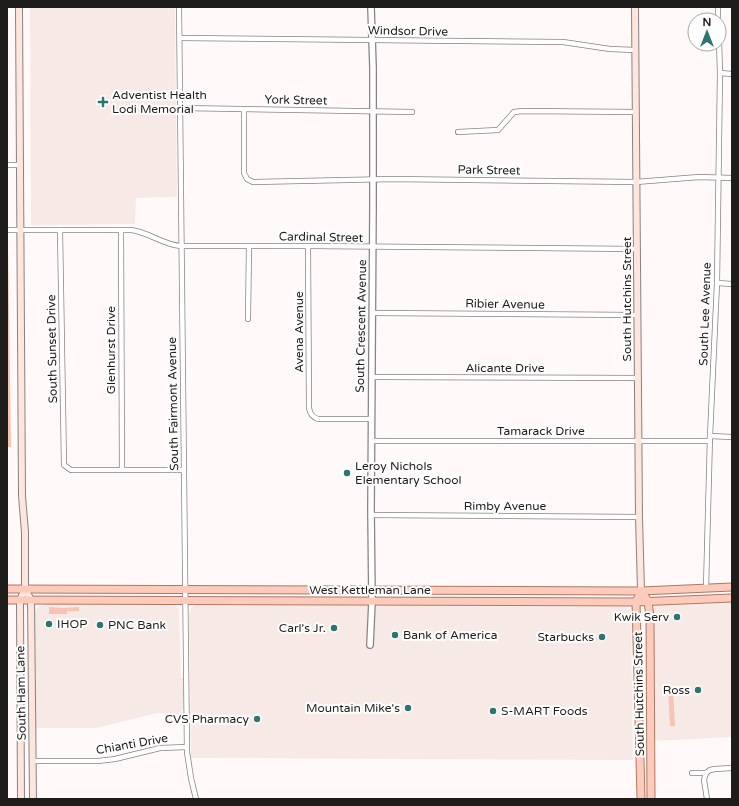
<svg xmlns="http://www.w3.org/2000/svg" width="739" height="806" viewBox="0 0 739 806" font-family="'Varela Round',sans-serif">
	<style>
		.built { fill: #f7eae6 }
		.green { fill: #f8c3b2 }
		.lines { fill: none; stroke-linecap: round; stroke-linejoin: round }
		.minor-casing { stroke: #878382; stroke-width: 6 }
		.tertiary-casing { stroke: #878382; stroke-width: 8 }
		.secondary-casing { stroke: #878382; stroke-width: 8 }
		.primary-casing { stroke: #ae7766; stroke-width: 9 }
		.minor { stroke: #fff; stroke-width: 4.5 }
		.tertiary { stroke: #fff; stroke-width: 5.5 }
		.secondary { stroke: #fee5dd; stroke-width: 6 }
		.primary { stroke: #fdcbbb; stroke-width: 7 }
		.poi-dot { fill: #2d7670; stroke: #fff; stroke-width: 1.5 }
		.labels { text-anchor: middle; stroke-width: 4; stroke-linejoin: round; paint-order: stroke }
		.street-label { font-size: 12px; fill: #1e1d1c; stroke: #fff }
		.poi-label { font-size: 12px; fill: #1e1d1c; stroke: #fff; text-anchor: start }
	</style>
	<rect width="100%" height="100%" fill="#fffaf9"/>
	<g class="built">
		<path d="M30,7H175L177,197L136,198L135,224L31,225Z"/>
		<path d="M732,602V737L654,741L652,614L654,608L657,606Z"/>
		<path d="M45,604L174,605L179,608L181,678H186L187,709L182,710V714L157,713L97,728H34V611L38,607Z"/>
		<path d="M195,605L625,607L630,610L631,614L633,760L191,758L189,614L191,608Z"/>
	</g>
	<g class="green">
		<path d="M7,238L8,239L11,447H7Z"/>
		<path d="M49,607L64,608L79,607V611H67V614H49Z"/>
		<path d="M668,689H673L675,726H670Z"/>
	</g>
	<g class="lines">
		<defs>
			<g id="minor">
				<path d="M179,7L187,752L191,778L196,799"/>
				<path d="M718,7V20"/>
				<path d="M180,38L563,42L610,49L635,50"/>
				<path d="M720,73L732,74"/>
				<path d="M180,108L412,112"/>
				<path d="M244,109V173L247,179L253,182L393,179L636,182L699,177L732,178"/>
				<path d="M458,132L498,130L514,112L522,111L636,112"/>
				<path d="M7,165H20"/>
				<path d="M7,230H131C149,232 163,245 181,246H308L637,249"/>
				<path d="M60,230L64,465L71,470H184"/>
				<path d="M121,230L122,469"/>
				<path d="M308,246L309,408C310,414 312,417 318,419H371"/>
				<path d="M717,283L732,284"/>
				<path d="M373,313L638,315"/>
				<path d="M248,319L249,246"/>
				<path d="M372,377L638,378"/>
				<path d="M710,436L732,437"/>
				<path d="M372,441H710"/>
				<path d="M371,515L639,517"/>
				<path d="M706,588L710,436L717,283L720,73L719,41"/>
				<path d="M33,761H98L115,759L160,748L187,747"/>
				<path d="M692,773H706L710,770L715,769L732,768"/>
				<path d="M706,773L704,780L707,799"/>
			</g>
			<path id="tertiary" d="M370,645L372,602L371,510L373,207V67L371,7"/>
			<g id="secondary">
				<path d="M19,7L22,496L25,532V589L20,600L21,799"/>
				<path d="M635,7L639,517L641,591"/>
				<path d="M25,589L31,600L33,799"/>
			</g>
			<g id="primary">
				<path d="M7,589L641,591L732,587"/>
				<path d="M641,591L648,601L650,617L651,799"/>
				<path d="M7,600L636,602L732,598"/>
				<path d="M641,799L636,602L641,591"/>
			</g>
		</defs>
		<use href="#minor" class="minor-casing"/>
		<use href="#tertiary" class="tertiary-casing"/>
		<use href="#secondary" class="secondary-casing"/>
		<use href="#primary" class="primary-casing"/>
		<use href="#minor" class="minor"/>
		<use href="#tertiary" class="tertiary"/>
		<use href="#secondary" class="secondary"/>
		<use href="#primary" class="primary"/>
	</g>
	<g class="poi-dot">
		<path d="M101 96h4v4h4v4h-4v4h-4v-4h-4v-4h4z"/>
		<circle cx="347" cy="473" r="4"/>
		<circle cx="677" cy="617" r="4"/>
		<circle cx="49" cy="624" r="4"/>
		<circle cx="100" cy="625" r="4"/>
		<circle cx="334" cy="628" r="4"/>
		<circle cx="395" cy="635" r="4"/>
		<circle cx="602" cy="637" r="4"/>
		<circle cx="698" cy="690" r="4"/>
		<circle cx="408" cy="708" r="4"/>
		<circle cx="493" cy="711" r="4"/>
		<circle cx="257" cy="719" r="4"/>
	</g>
	<g class="labels">
		<g class="street-label">
			<text transform="translate(408 31) rotate(1)" y="4">Windsor Drive</text>
			<text transform="translate(296 100) rotate(1)" y="4">York Street</text>
			<text transform="translate(489 170) rotate(1)" y="4">Park Street</text>
			<text transform="translate(321 237) rotate(1)" y="4">Cardinal Street</text>
			<text transform="translate(627 299) rotate(-90)" y="4">South Hutchins Street</text>
			<text transform="translate(505 304) rotate(1)" y="4">Ribier Avenue</text>
			<text transform="translate(705 314) rotate(-88)" y="4">South Lee Avenue</text>
			<text transform="translate(361 326) rotate(-89)" y="4">South Crescent Avenue</text>
			<text transform="translate(299 332) rotate(-90)" y="4">Avena Avenue</text>
			<text transform="translate(52 349) rotate(-91)" y="4">South Sunset Drive</text>
			<text transform="translate(111 350) rotate(-90)" y="4">Glenhurst Drive</text>
			<text x="505" y="372">Alicante Drive</text>
			<text transform="translate(173 404) rotate(-91)" y="4">South Fairmont Avenue</text>
			<text x="541" y="435">Tamarack Drive</text>
			<text x="505" y="510">Rimby Avenue</text>
			<text x="370" y="594">West Kettleman Lane</text>
			<text transform="translate(21 693) rotate(-91)" y="4">South Ham Lane</text>
			<text transform="translate(639 694) rotate(-91)" y="4">South Hutchins Street</text>
			<text transform="translate(132 744) rotate(-10)" y="4">Chianti Drive</text>
		</g>
		<g class="poi-label">
			<text x="112" y="99">Adventist Health<tspan x="112" dy="14">Lodi Memorial</tspan></text>
			<text x="355" y="470">Leroy Nichols<tspan x="355" dy="14">Elementary School</tspan></text>
			<text x="669" y="621" text-anchor="end">Kwik Serv</text>
			<text x="57" y="628">IHOP</text>
			<text x="108" y="629">PNC Bank</text>
			<text x="326" y="632" text-anchor="end">Carl's Jr.</text>
			<text x="403" y="639">Bank of America</text>
			<text x="594" y="641" text-anchor="end">Starbucks</text>
			<text x="690" y="694" text-anchor="end">Ross</text>
			<text x="400" y="712" text-anchor="end">Mountain Mike's</text>
			<text x="501" y="715">S-MART Foods</text>
			<text x="249" y="723" text-anchor="end">CVS Pharmacy</text>
		</g>
	</g>
	<rect width="739" height="806" fill="none" stroke="#1e1d1c" stroke-width="16"/>
	<g transform="translate(707 32)"><circle r="19" fill="#ffffff" stroke="#a5a5a4"/>
	<path d="M0-3L7 15L0 10L-7 15Z" fill="#2d7670"/>
	<text y="-6" font-size="11" font-weight="bold" text-anchor="middle" fill="#1e1d1c">N</text>
	</g>
</svg>
